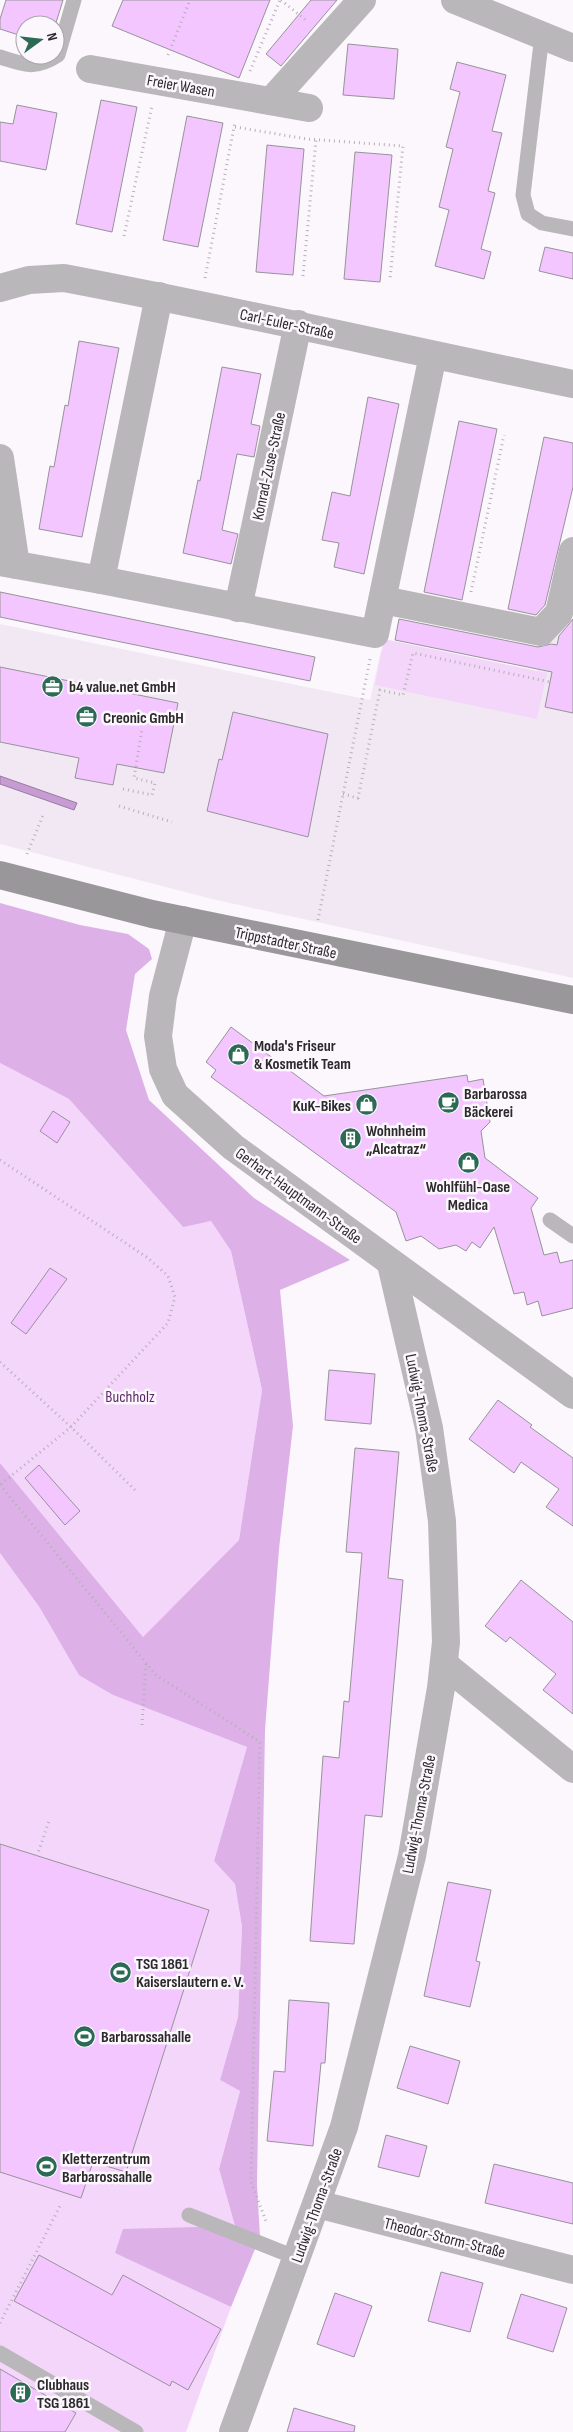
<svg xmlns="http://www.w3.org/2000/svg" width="573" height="2432" viewBox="0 0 573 2432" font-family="'Sofia Sans Condensed',sans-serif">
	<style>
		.built { fill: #f1e8f4 }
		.green { fill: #f3d6fa }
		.forest { fill: #ddb1e8 }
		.water { fill: #c79cd3; stroke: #987aa1 }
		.building { fill: #f3c6ff; stroke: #979398 }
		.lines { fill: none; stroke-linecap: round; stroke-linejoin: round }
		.path { stroke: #b4b0b5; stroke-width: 3; stroke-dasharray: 1 4; stroke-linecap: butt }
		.service { stroke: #b9b7ba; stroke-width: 15 }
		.minor { stroke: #b9b7ba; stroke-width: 28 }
		.secondary { stroke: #9a979b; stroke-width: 28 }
		.labels { text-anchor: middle; stroke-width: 5; stroke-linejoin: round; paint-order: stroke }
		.street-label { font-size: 16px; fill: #2c2a2c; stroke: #fcf7fd }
		.poi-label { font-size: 16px; font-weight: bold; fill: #2c2a2c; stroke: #fcf7fd; text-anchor: start }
		.park-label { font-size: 16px; fill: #5d286a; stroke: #fcf7fd }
	</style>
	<rect width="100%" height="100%" fill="#fcf7fd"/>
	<path class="built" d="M0,624L370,700L381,650L535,681L545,634L559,628L573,630V978L212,899L0,844Z"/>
	<g class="green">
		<path d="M384,639L547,673L537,719L375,685Z"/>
		<path d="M0,1063L69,1099L182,1226L211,1221L231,1251L262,1390L239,1540L143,1637L0,1463Z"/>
		<path d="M0,1553L40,1608L113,1695L247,1747L214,1861L235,1884L242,1927L238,2017L220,2080L240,2091L219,2169L235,2226L115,2252L231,2307L186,2432H0Z"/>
	</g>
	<path class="forest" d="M0,903L80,925L128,934L149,949L152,959L135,974L126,1030L149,1100L254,1198L350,1260L280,1290L293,1426L279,1549L265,1730L257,2184L260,2237L231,2307L115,2253L123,2229L235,2226L219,2169L240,2091L220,2080L238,2017L242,1927L235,1884L214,1861L247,1747L113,1695L79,1675L40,1608L0,1553V1463L143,1637L239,1540L262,1390L231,1251L211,1221L183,1227L69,1099L0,1063Z"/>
	<path class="water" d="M0,776L77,803L74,810L0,784Z"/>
	<g class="building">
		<path d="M6,0H63L55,26L25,25V37L0,29V19Z"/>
		<path d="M123,0H270L239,78L112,26Z"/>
		<path d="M311,0H337L281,66L266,54Z"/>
		<path d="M348,44L398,49L394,99L343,95Z"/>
		<path d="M457,62L506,75L492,131L502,133L488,191L495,193L481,249L491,252L484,279L435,266L449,210L439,207L453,149L446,147L460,92L450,89Z"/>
		<path d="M101,100L137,107L112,232L76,224Z"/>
		<path d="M17,105L57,113L46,170L0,161V122L13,124Z"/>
		<path d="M187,116L223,123L198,247L163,240Z"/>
		<path d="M267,145L304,149L293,275L256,272Z"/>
		<path d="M355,152L392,155L380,282L344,279Z"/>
		<path d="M545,247L573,253V279L539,271Z"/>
		<path d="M79,341L119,348L82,537L39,529L50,466L54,467L65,405L68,406Z"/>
		<path d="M222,367L261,374L251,424L260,426L254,457L237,454L222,530L238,534L231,564L183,553L198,480L200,481Z"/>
		<path d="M368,397L399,404L364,574L334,567L339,543L322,540L332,492L350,496Z"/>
		<path d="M459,421L497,429L462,600L424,592Z"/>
		<path d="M544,437L573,443V487L545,605L536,615L508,609Z"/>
		<path d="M0,592L315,657L310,681L0,617Z"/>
		<path d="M399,619L538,647L551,644L557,645L559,636L573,619V713L545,707L552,672L395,640Z"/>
		<path d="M0,667L178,703L164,773L117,764L113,785L75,778L79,758L0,742Z"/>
		<path d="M233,712L328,734L308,837L207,811L219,759L222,760Z"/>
		<path d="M231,1027L324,1096L467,1075L468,1082L483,1079L490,1122L481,1131L485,1158L538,1198L531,1208L544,1255L557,1252L560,1263L573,1260V1308L542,1316L538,1301L527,1305L524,1292L514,1294L494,1227L480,1248L472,1242L466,1251L456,1245L439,1249L421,1236L406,1241L396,1212L211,1077L216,1070L206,1062Z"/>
		<path d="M53,1111L70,1122L57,1143L40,1131Z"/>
		<path d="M50,1268L67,1279L26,1334L11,1323Z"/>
		<path d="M329,1370L375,1374L371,1424L325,1420Z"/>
		<path d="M498,1400L532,1425L530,1427L573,1458V1526L546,1507L559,1489L521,1462L514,1473L469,1439Z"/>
		<path d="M355,1448L399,1452L388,1578L403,1580L382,1817L365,1815L354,1944L310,1941L323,1756L339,1758L344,1701L349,1702L362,1553L346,1552Z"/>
		<path d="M39,1465L80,1511L65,1525L25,1478Z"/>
		<path d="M521,1580L573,1622V1714L543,1690L556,1674L510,1637L506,1642L485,1626Z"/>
		<path d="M0,1844L209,1910L126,2172L93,2162L81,2198L0,2172Z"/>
		<path d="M448,1882L491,1890L476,1961L480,1962L470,2007L424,1996Z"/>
		<path d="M289,2000L329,2003L325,2063H321L313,2146L267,2141L274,2071L285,2072Z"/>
		<path d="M410,2046L460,2061L448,2104L397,2088Z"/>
		<path d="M386,2135L427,2146L419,2177L378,2167Z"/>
		<path d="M494,2164L573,2183V2224L485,2203Z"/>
		<path d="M39,2255L112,2295L123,2275L221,2329L188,2390L172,2381L170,2386L14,2301Z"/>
		<path d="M441,2272L483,2283L470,2332L428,2321Z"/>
		<path d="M335,2293L372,2306L354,2357L317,2344Z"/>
		<path d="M521,2294L567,2308L553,2352L507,2338Z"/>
		<path d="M0,2369L76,2413L65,2432H0Z"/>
		<path d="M294,2408L355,2426L354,2432H287Z"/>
	</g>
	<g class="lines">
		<g class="path">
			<path d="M281,0L308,22"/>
			<path d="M168,55L190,0"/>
			<path d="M250,71L280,0"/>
			<path d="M235,127L307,139L403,146L390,279"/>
			<path d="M124,236L152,106"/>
			<path d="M303,276L316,140"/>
			<path d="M205,278L235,122"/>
			<path d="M471,592L504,435"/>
			<path d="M123,789L152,795L155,783L134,778L142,729"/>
			<path d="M343,794L358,798L380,690L403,695L413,653L550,682"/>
			<path d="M119,806L172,822"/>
			<path d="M27,854L44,813"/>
			<path d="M318,920L370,659"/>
			<path d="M0,1160L148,1258L168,1276L175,1297L168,1323L71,1427L0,1485"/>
			<path d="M0,1362L71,1427L137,1492"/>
			<path d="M0,1485L156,1675L260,1742L251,2182L266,2221"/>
			<path d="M142,1725L146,1663"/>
			<path d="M37,1856L49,1821"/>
			<path d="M0,2323L61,2204"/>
		</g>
		<g class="service">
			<path d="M542,35L523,195L528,214L542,223L573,229"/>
			<path d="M0,57C25,65 35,70 58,55L74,0"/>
			<path d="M550,1220L573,1236"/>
			<path d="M189,2215L297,2258"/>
			<path d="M0,2353L136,2432"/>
		</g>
		<g class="minor">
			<path d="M455,0L573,48"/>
			<path d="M90,69L309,108"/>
			<path d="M271,101L362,0"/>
			<path d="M0,288L29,280L64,278C234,310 403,349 573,384"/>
			<path d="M0,458L16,565"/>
			<path d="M0,562L101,580L375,634L433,355"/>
			<path d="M101,580L159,296"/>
			<path d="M383,600L541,632L559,613L573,551"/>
			<path d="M238,608L298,324"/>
			<path d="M183,920L163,996L158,1036L163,1069L175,1095L233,1147L573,1395"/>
			<path d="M444,1664L573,1769"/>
			<path d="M317,2204L573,2270"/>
			<path d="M233,2432L344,2127L412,1856L441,1688L446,1642L442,1521L429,1428L391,1264"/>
		</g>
		<path class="secondary" d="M0,875L152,914L573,1000"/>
	</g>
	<defs>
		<symbol id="office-disc" viewBox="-11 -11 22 22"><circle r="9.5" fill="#2c6a56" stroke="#fcf7fd"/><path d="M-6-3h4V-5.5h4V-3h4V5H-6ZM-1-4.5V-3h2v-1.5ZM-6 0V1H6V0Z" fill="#fff"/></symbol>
		<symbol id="shop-disc" viewBox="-11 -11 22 22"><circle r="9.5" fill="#2c6a56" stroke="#fcf7fd"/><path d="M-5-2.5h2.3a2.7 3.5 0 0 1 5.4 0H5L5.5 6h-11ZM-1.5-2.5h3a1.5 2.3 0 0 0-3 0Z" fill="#fff"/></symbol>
		<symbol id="cafe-disc" viewBox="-11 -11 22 22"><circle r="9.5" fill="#2c6a56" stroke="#fcf7fd"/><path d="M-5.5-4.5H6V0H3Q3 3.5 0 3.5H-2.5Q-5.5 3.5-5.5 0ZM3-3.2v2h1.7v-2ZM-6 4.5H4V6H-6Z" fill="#fff"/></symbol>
		<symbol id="building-disc" viewBox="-11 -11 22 22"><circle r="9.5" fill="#2c6a56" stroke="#fcf7fd"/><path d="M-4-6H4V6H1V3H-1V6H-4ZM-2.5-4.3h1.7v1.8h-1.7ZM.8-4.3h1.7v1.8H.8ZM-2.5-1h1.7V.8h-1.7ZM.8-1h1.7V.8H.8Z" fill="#fff"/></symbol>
		<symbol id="stadium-disc" viewBox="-11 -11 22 22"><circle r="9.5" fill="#2c6a56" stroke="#fcf7fd"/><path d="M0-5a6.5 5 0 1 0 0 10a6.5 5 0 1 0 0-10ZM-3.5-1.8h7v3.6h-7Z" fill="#fff"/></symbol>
	</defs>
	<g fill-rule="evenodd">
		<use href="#office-disc" x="40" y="674" width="25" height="25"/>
		<use href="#office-disc" x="74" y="704" width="25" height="25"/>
		<use href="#shop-disc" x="226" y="1042" width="25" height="25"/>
		<use href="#cafe-disc" x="436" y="1090" width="25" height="25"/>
		<use href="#shop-disc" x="354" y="1092" width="25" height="25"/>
		<use href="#building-disc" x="338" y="1126" width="25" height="25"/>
		<use href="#shop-disc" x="456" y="1150" width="25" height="25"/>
		<use href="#stadium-disc" x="108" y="1960" width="25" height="25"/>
		<use href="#stadium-disc" x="72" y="2024" width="25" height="25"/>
		<use href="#stadium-disc" x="34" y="2154" width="25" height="25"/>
		<use href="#building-disc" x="8" y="2380" width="25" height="25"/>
	</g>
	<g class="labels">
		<g class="street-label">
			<text transform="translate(181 85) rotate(10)" y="6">Freier Wasen</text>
			<text transform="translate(287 323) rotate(12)" y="6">Carl-Euler-Straße</text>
			<text transform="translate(268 466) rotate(-78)" y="6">Konrad-Zuse-Straße</text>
			<text transform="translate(286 942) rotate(12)" y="6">Trippstadter Straße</text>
			<text transform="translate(299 1195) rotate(36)" y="6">Gerhart-Hauptmann-Straße</text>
			<text transform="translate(423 1413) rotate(79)" y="6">Ludwig-Thoma-Straße</text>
			<text transform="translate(418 1814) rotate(-79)" y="6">Ludwig-Thoma-Straße</text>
			<text transform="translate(316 2205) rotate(-70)" y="6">Ludwig-Thoma-Straße</text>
			<text transform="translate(445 2237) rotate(14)" y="6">Theodor-Storm-Straße</text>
		</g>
		<g class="poi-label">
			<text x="69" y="692">b4 value.net GmbH</text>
			<text x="103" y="723">Creonic GmbH</text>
			<text x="254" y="1051">Moda's Friseur<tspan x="254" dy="18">&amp; Kosmetik Team</tspan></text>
			<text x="464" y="1099">Barbarossa<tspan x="464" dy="18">Bäckerei</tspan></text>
			<text x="351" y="1111" text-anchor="end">KuK-Bikes</text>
			<text x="366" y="1136">Wohnheim<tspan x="366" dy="18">„Alcatraz“</tspan></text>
			<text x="468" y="1192" text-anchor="middle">Wohlfühl-Oase<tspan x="468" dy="18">Medica</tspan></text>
			<text x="136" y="1969">TSG 1861<tspan x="136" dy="18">Kaiserslautern e. V.</tspan></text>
			<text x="101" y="2042">Barbarossahalle</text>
			<text x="62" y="2164">Kletterzentrum<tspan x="62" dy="18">Barbarossahalle</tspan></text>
			<text x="37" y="2390">Clubhaus<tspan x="37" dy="18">TSG 1861</tspan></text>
		</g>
		<g class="park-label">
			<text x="130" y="1402">Buchholz</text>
		</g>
	</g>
	<g transform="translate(40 40) rotate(75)"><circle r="24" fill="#fcf7fd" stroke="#a9a5a9"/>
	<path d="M0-4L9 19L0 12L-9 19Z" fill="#2c6a56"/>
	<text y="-8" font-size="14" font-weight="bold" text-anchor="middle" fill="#2c2a2c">N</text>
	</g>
</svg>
